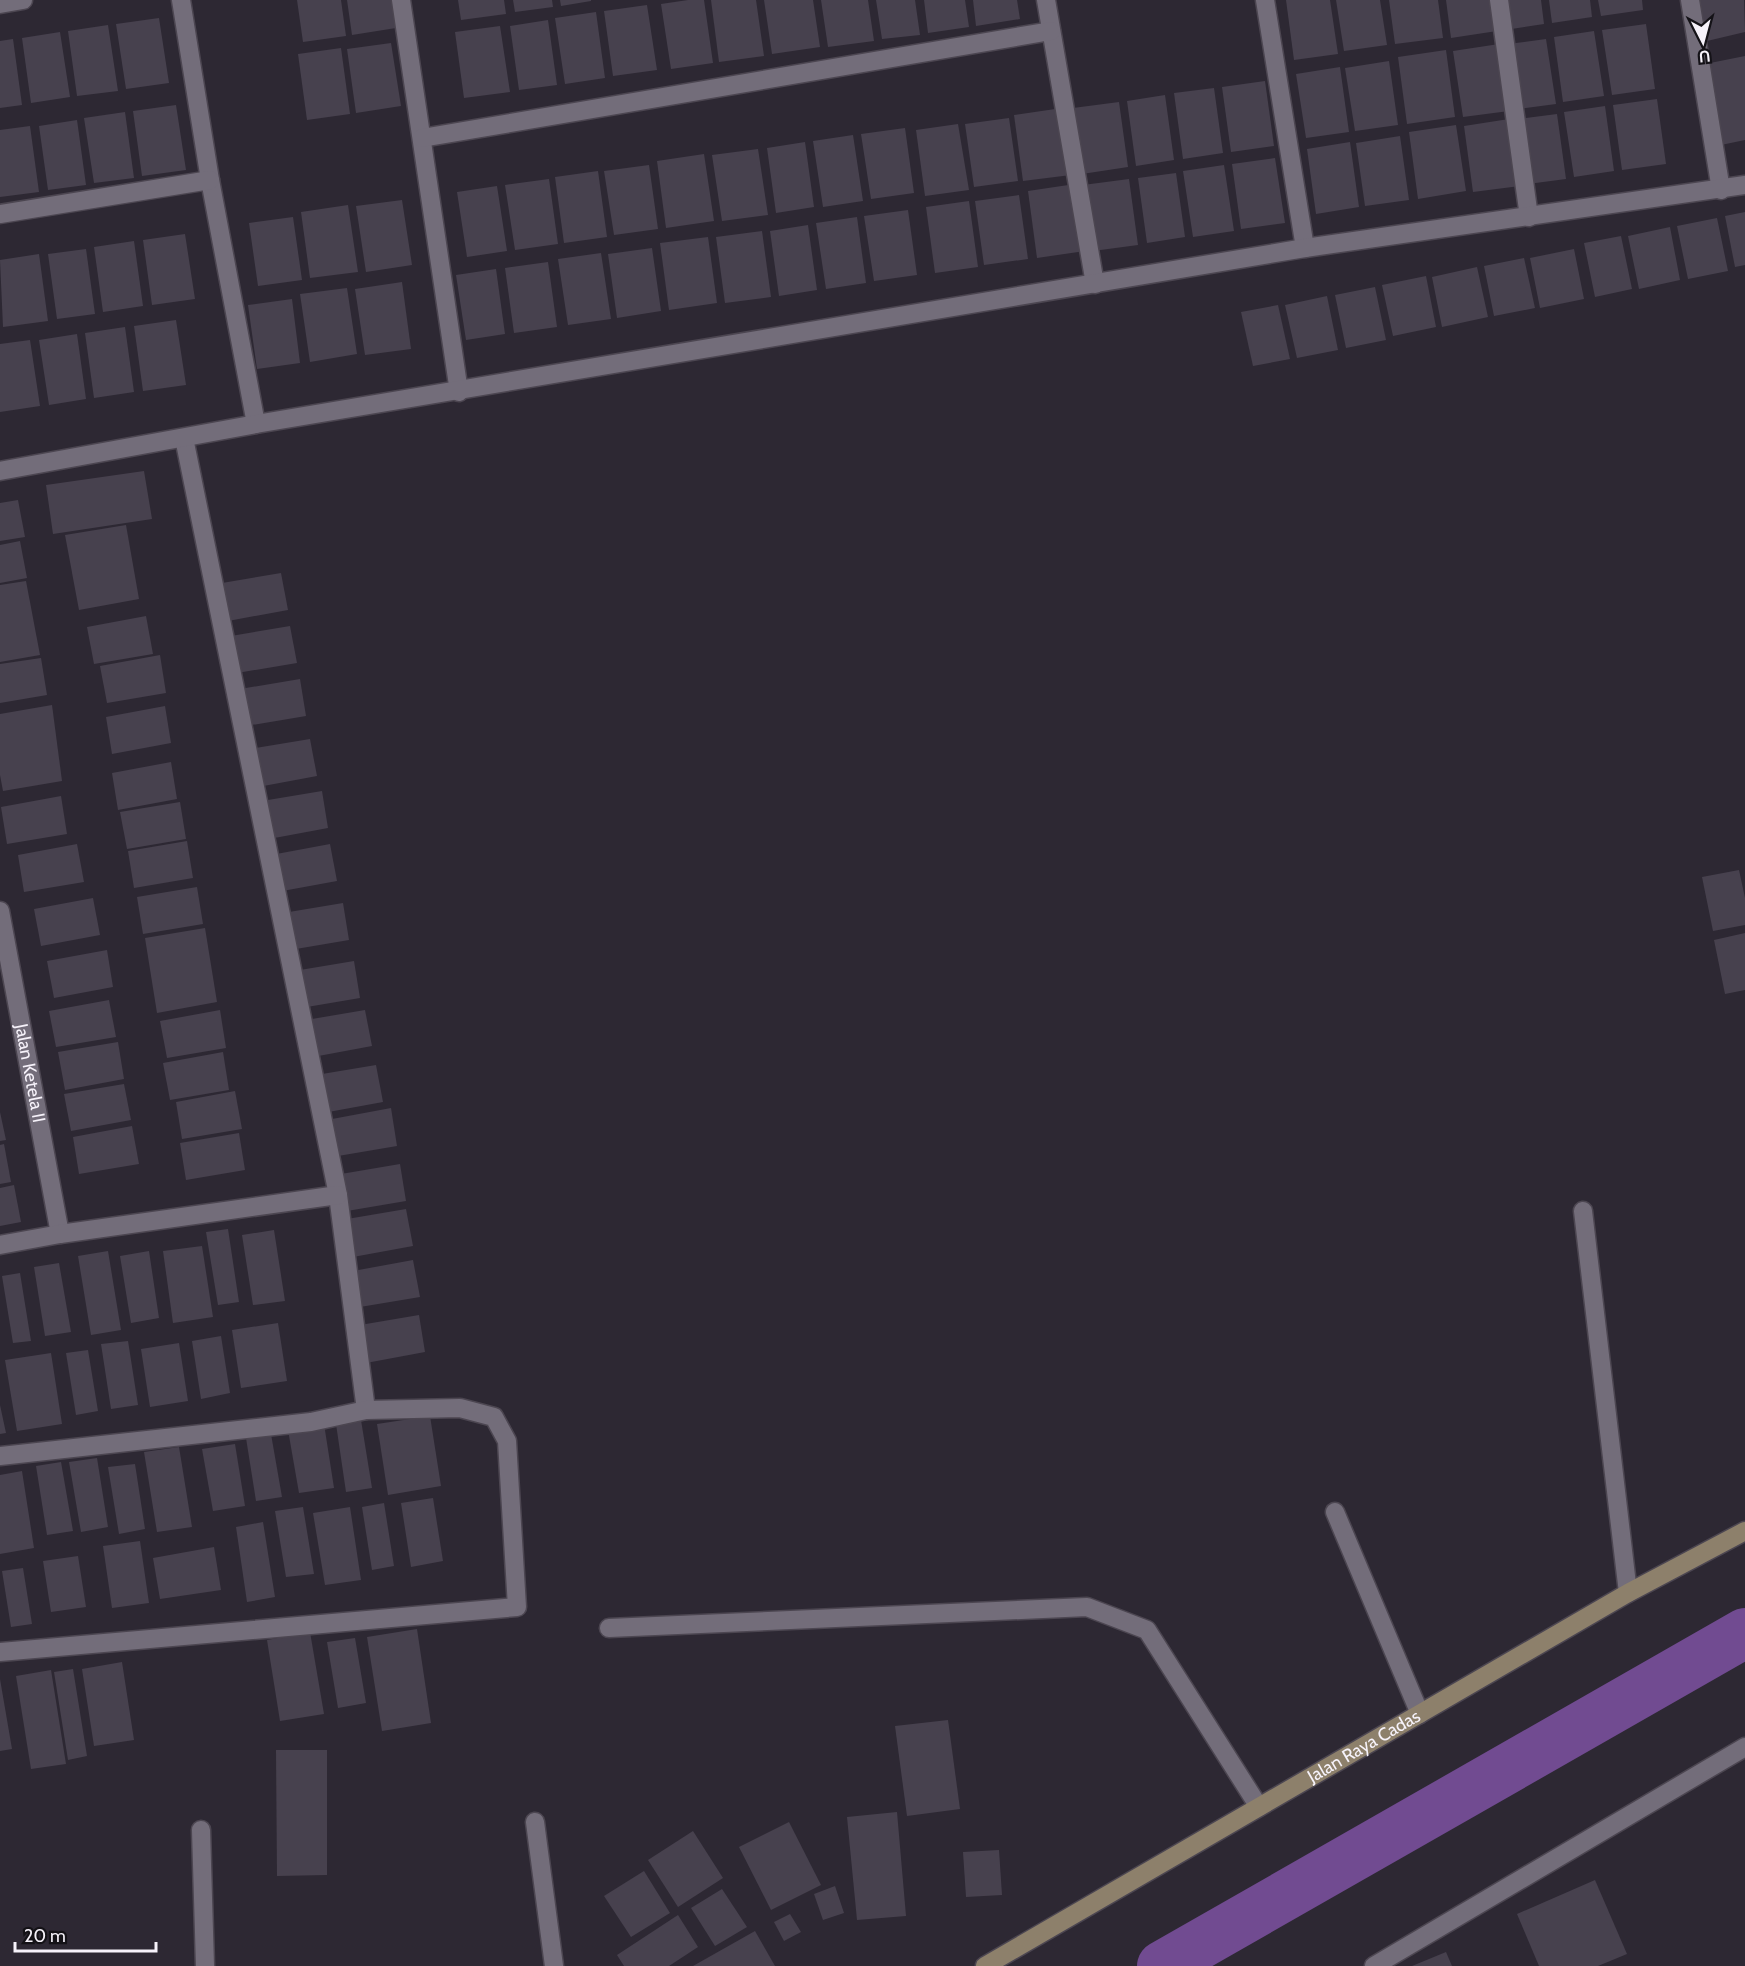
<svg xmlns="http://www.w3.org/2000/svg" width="1745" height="1966" viewBox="0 0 1745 1966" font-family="Cabin,sans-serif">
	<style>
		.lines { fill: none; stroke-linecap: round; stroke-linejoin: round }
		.canal { stroke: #714b91; stroke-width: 50 }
		.building { fill: #47414e }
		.lane-casing { stroke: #4c4651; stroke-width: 21 }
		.street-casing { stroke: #4c4651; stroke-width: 21 }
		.secondary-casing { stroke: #4c4651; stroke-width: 21 }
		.lane { stroke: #736d7a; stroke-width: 18 }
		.street { stroke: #736d7a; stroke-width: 18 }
		.secondary { stroke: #8d806b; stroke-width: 18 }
		.labels { text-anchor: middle; stroke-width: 4.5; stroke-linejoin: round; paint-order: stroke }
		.street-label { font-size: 18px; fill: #f6f2fa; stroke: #141217 }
	</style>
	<rect width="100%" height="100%" fill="#2d2833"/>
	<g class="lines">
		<path class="canal" d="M1162,1966L1745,1633"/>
	</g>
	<g class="building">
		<path d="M297,0H341L346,36L303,42Z"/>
		<path d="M347,0H392L396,28L352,35Z"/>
		<path d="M458,0H504L506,14L461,20Z"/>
		<path d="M513,0H552L553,7L515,12Z"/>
		<path d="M560,0H591V1L561,6Z"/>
		<path d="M688,0H704L713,63L671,69L661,4Z"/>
		<path d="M711,0H756L764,56L719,62Z"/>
		<path d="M764,0H813L820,47L772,54Z"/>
		<path d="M821,0H868L874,41L828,47Z"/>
		<path d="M876,0H915L920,35L882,39Z"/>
		<path d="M924,0H965L969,27L928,33Z"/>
		<path d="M973,0H1017L1020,19L976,26Z"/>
		<path d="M1286,0H1330L1338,54L1294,60Z"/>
		<path d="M1336,0H1380L1387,45L1344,51Z"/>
		<path d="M1389,0H1438L1443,38L1395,44Z"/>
		<path d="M1446,0H1493L1497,31L1451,38Z"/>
		<path d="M1501,0H1541L1544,24L1505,30Z"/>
		<path d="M1549,0H1590L1592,17L1552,23Z"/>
		<path d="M1598,0H1642L1643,10L1601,16Z"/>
		<path d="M1699,0H1744L1745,32L1707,41Z"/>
		<path d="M647,5L657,70L613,76L604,11Z"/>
		<path d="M596,12L605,78L565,84L555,18Z"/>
		<path d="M159,18L169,83L126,89L116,24Z"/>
		<path d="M548,20L557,85L519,90L510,26Z"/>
		<path d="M1646,24L1655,89L1612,95L1602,30Z"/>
		<path d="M108,25L118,91L77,96L68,31Z"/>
		<path d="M500,26L510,92L464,98L455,32Z"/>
		<path d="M1594,31L1604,96L1563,102L1554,37Z"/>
		<path d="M60,32L70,97L31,103L22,38Z"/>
		<path d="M13,39L22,105L0,108V41Z"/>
		<path d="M1546,39L1556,104L1518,109L1508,44Z"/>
		<path d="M391,43L401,106L356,113L347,49Z"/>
		<path d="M1499,44L1509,111L1463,117L1453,51Z"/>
		<path d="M341,48L350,114L307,120L298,54Z"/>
		<path d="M1446,50L1455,117L1407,124L1398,57Z"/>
		<path d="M1745,56V140L1721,145L1705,64Z"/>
		<path d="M1389,61L1398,125L1355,131L1345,68Z"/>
		<path d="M1340,67L1349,132L1306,138L1296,74Z"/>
		<path d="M1265,81L1274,146L1231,152L1222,87Z"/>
		<path d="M1214,88L1223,153L1183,159L1174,93Z"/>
		<path d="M1165,95L1174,160L1136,166L1127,101Z"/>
		<path d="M1657,99L1666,164L1622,170L1613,105Z"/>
		<path d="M1119,102L1128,167L1082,174L1073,108Z"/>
		<path d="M176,105L186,170L142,176L133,111Z"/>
		<path d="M1605,106L1614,171L1574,177L1564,112Z"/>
		<path d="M1062,108L1071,175L1023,181L1014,115Z"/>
		<path d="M125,112L134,178L94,183L84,118Z"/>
		<path d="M1557,114L1566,179L1528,184L1519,119Z"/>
		<path d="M1009,118L1018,181L974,187L965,124Z"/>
		<path d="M1509,119L1520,186L1473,192L1464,126Z"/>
		<path d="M77,120L86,185L48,190L39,126Z"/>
		<path d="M958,124L969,190L925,196L916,130Z"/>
		<path d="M1456,125L1466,191L1418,199L1409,132Z"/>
		<path d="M30,126L39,192L0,197V130Z"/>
		<path d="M905,128L914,193L871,199L861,134Z"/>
		<path d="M853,135L863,201L823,207L813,141Z"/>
		<path d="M1400,136L1409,200L1365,206L1356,143Z"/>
		<path d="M805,142L814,207L776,213L767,148Z"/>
		<path d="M1350,142L1359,207L1316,214L1307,149Z"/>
		<path d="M758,149L768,215L722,221L712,155Z"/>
		<path d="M704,154L714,221L666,228L657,161Z"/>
		<path d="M1275,158L1285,223L1241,229L1232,164Z"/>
		<path d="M649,165L658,229L614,235L604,171Z"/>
		<path d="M1224,165L1234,231L1193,237L1183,171Z"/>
		<path d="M598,171L607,237L564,243L555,177Z"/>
		<path d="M1176,173L1185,237L1147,243L1138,178Z"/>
		<path d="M549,179L558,244L515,250L505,185Z"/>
		<path d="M1129,179L1138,245L1093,251L1083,185Z"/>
		<path d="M1075,184L1085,251L1037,258L1028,191Z"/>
		<path d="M497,186L507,251L467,257L457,192Z"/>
		<path d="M1019,195L1028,259L984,265L975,201Z"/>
		<path d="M402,200L412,265L366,272L356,206Z"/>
		<path d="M969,201L978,267L935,273L926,207Z"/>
		<path d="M348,205L358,272L310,278L301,212Z"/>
		<path d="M908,210L917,275L874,281L864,216Z"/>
		<path d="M1745,212V265L1735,267L1725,216Z"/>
		<path d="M293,217L302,280L258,286L249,223Z"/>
		<path d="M857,217L866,283L826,289L816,223Z"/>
		<path d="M1717,218L1728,271L1688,279L1677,226Z"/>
		<path d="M808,225L817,290L779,296L770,231Z"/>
		<path d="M1670,227L1680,280L1639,289L1628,236Z"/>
		<path d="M762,231L771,297L725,303L716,237Z"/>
		<path d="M185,234L195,299L152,305L143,240Z"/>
		<path d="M1621,236L1632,289L1595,297L1584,243Z"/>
		<path d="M708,237L717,303L669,310L660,243Z"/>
		<path d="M134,241L143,306L103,312L94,247Z"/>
		<path d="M652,248L661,311L617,318L608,254Z"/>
		<path d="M86,249L95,314L57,319L48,254Z"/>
		<path d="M1574,249L1584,299L1540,308L1530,258Z"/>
		<path d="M601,253L611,319L568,325L558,259Z"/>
		<path d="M39,254L48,321L3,327L0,260Z"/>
		<path d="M1524,258L1535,308L1494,316L1484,266Z"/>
		<path d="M548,262L557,327L514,333L505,268Z"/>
		<path d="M1477,267L1488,317L1442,327L1432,277Z"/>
		<path d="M496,269L505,334L466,340L456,275Z"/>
		<path d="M1426,276L1436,327L1393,336L1382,285Z"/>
		<path d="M402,282L411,349L365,355L355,289Z"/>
		<path d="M1375,287L1386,340L1346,348L1335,295Z"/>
		<path d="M347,288L357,354L310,362L300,294Z"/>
		<path d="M1327,296L1338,350L1297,358L1285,305Z"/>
		<path d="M292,299L300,363L257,369L248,305Z"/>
		<path d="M1278,305L1290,359L1253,366L1241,312Z"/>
		<path d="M176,320L186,385L143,391L134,326Z"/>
		<path d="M125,327L134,392L94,398L85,333Z"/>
		<path d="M77,334L86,399L49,405L39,340Z"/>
		<path d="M30,340L40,406L0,412V344Z"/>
		<path d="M144,471L152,519L53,534L46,485Z"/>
		<path d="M18,500L25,537L0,541V503Z"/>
		<path d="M126,525L139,599L79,610L65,535Z"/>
		<path d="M20,541L27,578L0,583V545Z"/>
		<path d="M281,573L288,610L228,621L222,583Z"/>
		<path d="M26,581L40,655L0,662V585Z"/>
		<path d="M146,616L153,654L94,664L87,627Z"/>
		<path d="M290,626L297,663L237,673L231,636Z"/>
		<path d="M160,655L166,693L107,703L100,666Z"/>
		<path d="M41,658L47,695L0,703V664Z"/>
		<path d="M300,679L306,716L246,726L240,689Z"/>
		<path d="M52,705L62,781L3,791L0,775V714Z"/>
		<path d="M165,706L171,743L112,754L106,717Z"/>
		<path d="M310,739L317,776L258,787L250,749Z"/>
		<path d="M171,762L177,799L118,810L112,773Z"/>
		<path d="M322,791L328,828L269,839L262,801Z"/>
		<path d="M61,796L67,834L7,844L1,807Z"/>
		<path d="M180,802L186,839L127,849L120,812Z"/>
		<path d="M187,841L193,878L134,888L128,851Z"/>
		<path d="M77,844L84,882L24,892L18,855Z"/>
		<path d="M330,844L337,881L277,892L271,855Z"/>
		<path d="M1739,870L1745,898V925L1713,931L1702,877Z"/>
		<path d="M197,887L203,924L143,934L137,897Z"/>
		<path d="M93,898L100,935L41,946L34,909Z"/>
		<path d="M343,903L349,940L290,950L283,913Z"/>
		<path d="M205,928L217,1002L157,1013L145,938Z"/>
		<path d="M1745,933V990L1725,994L1714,940Z"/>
		<path d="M107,950L113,987L54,998L47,961Z"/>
		<path d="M354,961L360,998L301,1008L294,971Z"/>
		<path d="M109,1000L116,1037L56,1047L49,1011Z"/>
		<path d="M220,1010L226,1048L167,1058L160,1021Z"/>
		<path d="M365,1010L372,1046L313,1057L306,1020Z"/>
		<path d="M118,1042L124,1079L65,1090L58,1052Z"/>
		<path d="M223,1052L229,1090L170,1100L163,1063Z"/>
		<path d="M376,1065L383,1102L323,1113L316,1075Z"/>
		<path d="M124,1084L131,1120L71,1131L64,1094Z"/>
		<path d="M235,1091L242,1129L182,1139L176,1102Z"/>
		<path d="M391,1108L397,1146L338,1156L332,1119Z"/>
		<path d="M0,1112L6,1140L0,1141Z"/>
		<path d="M132,1126L139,1164L79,1174L73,1137Z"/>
		<path d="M239,1133L245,1170L186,1180L180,1143Z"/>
		<path d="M4,1144L11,1182L0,1184V1145Z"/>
		<path d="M400,1164L406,1201L347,1211L341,1174Z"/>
		<path d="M14,1185L21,1222L0,1226V1188Z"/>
		<path d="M406,1209L413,1246L353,1257L347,1219Z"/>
		<path d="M228,1229L239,1302L218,1305L206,1232Z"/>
		<path d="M274,1230L285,1301L253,1305L242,1235Z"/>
		<path d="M202,1246L213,1317L173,1323L163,1251Z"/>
		<path d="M108,1251L121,1330L91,1335L78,1256Z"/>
		<path d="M149,1251L159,1318L131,1323L120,1256Z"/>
		<path d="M413,1260L420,1297L360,1307L353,1271Z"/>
		<path d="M59,1263L71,1332L45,1336L34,1267Z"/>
		<path d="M20,1273L31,1341L13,1343L2,1276Z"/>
		<path d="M419,1315L425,1352L366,1363L360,1325Z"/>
		<path d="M278,1323L287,1381L241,1388L232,1330Z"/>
		<path d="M221,1336L230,1393L201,1399L192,1341Z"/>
		<path d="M128,1341L138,1405L111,1409L101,1344Z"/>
		<path d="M179,1343L188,1401L150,1407L141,1349Z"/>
		<path d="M88,1350L98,1411L76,1415L66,1353Z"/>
		<path d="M51,1353L62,1424L17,1431L5,1360Z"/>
		<path d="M0,1405L6,1433L0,1434Z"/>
		<path d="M430,1416L441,1486L388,1495L377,1424Z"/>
		<path d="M361,1420L372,1488L346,1492L336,1424Z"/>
		<path d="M324,1424L334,1488L299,1493L288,1430Z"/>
		<path d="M271,1434L282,1497L256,1501L246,1438Z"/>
		<path d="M235,1444L245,1506L213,1511L202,1449Z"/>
		<path d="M179,1447L192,1527L157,1532L144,1452Z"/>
		<path d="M97,1458L108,1527L81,1532L69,1462Z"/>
		<path d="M61,1462L73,1531L47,1535L36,1466Z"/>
		<path d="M135,1464L145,1529L119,1534L108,1467Z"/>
		<path d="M22,1471L34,1548L0,1554V1475Z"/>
		<path d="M433,1498L443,1561L411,1567L401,1503Z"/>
		<path d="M384,1503L394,1566L372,1570L362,1507Z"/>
		<path d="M303,1507L314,1574L286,1577L275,1511Z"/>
		<path d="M350,1507L361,1580L325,1585L313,1513Z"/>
		<path d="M263,1522L275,1597L247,1602L236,1527Z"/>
		<path d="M140,1541L149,1603L112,1608L103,1546Z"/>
		<path d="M214,1547L221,1590L160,1599L153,1558Z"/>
		<path d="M78,1556L86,1607L51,1612L43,1561Z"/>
		<path d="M23,1568L32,1624L11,1627L2,1571Z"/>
		<path d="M417,1629L431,1723L382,1731L367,1637Z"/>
		<path d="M310,1632L324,1714L280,1721L267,1640Z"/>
		<path d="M355,1638L366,1703L338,1708L327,1642Z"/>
		<path d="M122,1662L134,1740L94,1746L82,1669Z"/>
		<path d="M73,1669L87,1756L68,1760L54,1672Z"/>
		<path d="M51,1670L66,1764L31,1769L16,1676Z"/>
		<path d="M0,1679L12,1749L0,1751Z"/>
		<path d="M948,1720L960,1809L907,1816L895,1726Z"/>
		<path d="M276,1750H327V1875L277,1876Z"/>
		<path d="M897,1812L906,1916L857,1920L847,1817Z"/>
		<path d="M789,1822L821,1885L771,1910L739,1847Z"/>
		<path d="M693,1831L723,1878L678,1907L648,1860Z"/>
		<path d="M999,1850L1002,1895L966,1897L963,1852Z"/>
		<path d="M644,1871L670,1913L631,1937L604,1896Z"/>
		<path d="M1595,1880L1627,1954L1598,1966H1539L1517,1914Z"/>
		<path d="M835,1886L844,1913L823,1920L814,1894Z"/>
		<path d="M722,1889L747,1927L715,1946L691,1908Z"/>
		<path d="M790,1914L801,1932L784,1941L774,1922Z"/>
		<path d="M678,1915L698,1947L669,1966H624L617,1955Z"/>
		<path d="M755,1931L775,1966H693Z"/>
		<path d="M1446,1952L1452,1966H1412Z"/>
	</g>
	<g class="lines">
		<defs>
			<g id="lane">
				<path d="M1583,1211L1628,1593"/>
				<path d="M1335,1512L1420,1714"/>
				<path d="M609,1628L1087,1607L1147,1630L1259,1807"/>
			</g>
			<g id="street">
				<path d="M181,0L210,180L256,424"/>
				<path d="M401,0L459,392"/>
				<path d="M1046,0L1095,284"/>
				<path d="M1265,0L1305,248"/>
				<path d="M1499,0L1529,217"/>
				<path d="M1690,0L1721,190"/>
				<path d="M0,4L23,0"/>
				<path d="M422,138L1051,31"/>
				<path d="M0,214L210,180"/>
				<path d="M184,438L338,1195L366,1410"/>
				<path d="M0,471L256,424L1305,248L1745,185"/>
				<path id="s1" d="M0,911L60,1234"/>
				<path d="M0,1245L60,1234L338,1195"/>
				<path d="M0,1456L311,1422L366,1410L460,1408L494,1417L507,1441L517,1607L0,1652"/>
				<path d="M535,1822L554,1966"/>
				<path d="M201,1830L205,1966"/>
				<path d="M1374,1966L1745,1747"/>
			</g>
			<g id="secondary">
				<path id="s2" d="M985,1966L1628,1593L1745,1531"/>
			</g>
		</defs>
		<use href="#lane" class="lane-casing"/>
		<use href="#street" class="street-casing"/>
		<use href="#secondary" class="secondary-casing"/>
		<use href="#lane" class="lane"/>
		<use href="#street" class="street"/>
		<use href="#secondary" class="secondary"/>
	</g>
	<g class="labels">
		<g class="street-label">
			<text dy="6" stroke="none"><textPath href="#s1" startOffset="165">Jalan Ketela II</textPath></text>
			<text dy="6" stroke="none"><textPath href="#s2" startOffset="438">Jalan Raya Cadas</textPath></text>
		</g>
	</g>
	<g transform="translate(1703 42) rotate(174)" stroke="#141217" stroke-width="4.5" paint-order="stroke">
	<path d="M0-4.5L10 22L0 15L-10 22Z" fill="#f6f2fa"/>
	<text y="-9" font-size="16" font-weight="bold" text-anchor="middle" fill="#f6f2fa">U</text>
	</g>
	<path d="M15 1942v9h141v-9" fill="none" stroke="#f6f2fa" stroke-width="3"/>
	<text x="24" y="1942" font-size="18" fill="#f6f2fa" stroke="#141217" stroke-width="4.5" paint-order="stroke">20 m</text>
</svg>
